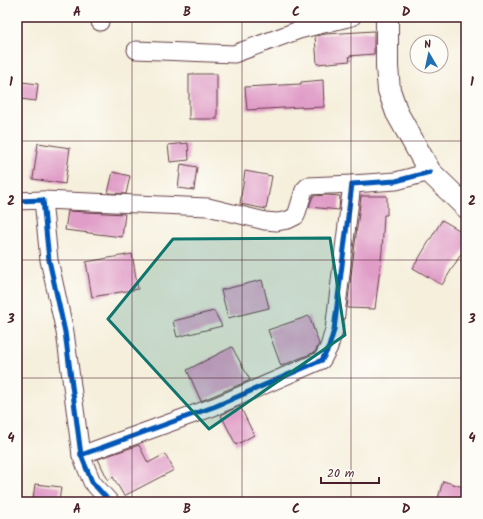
<svg xmlns="http://www.w3.org/2000/svg" width="483" height="519" viewBox="0 0 483 519" font-family="Kalam,sans-serif">
	<style>
		.building { fill: #e09dc7 }
		.lines { fill: none; stroke-linecap: round; stroke-linejoin: round }
		.street-casing { stroke: #643e46; stroke-width: 19 }
		.secondary-casing { stroke: #643e46; stroke-width: 24 }
		.street { stroke: #fff; stroke-width: 17 }
		.secondary { stroke: #fff; stroke-width: 22 }
		.cycleway-casing { stroke: #fdfcf7; stroke-width: 8 }
		.cycleway { stroke: #0057b8; stroke-width: 5 }
		.marked { fill: #0f766e; fill-opacity: 0.2; stroke: #0f766e; stroke-width: 3; stroke-linejoin: round }
		.grid { fill: none; stroke: #4a1f2b; stroke-width: 1; stroke-opacity: 0.55 }
		.neatline { fill: none; stroke: #4a1f2b; stroke-width: 1.5 }
		.grid-label { font-size: 13px; text-anchor: middle; font-weight: bold; fill: #4a1f2b }
	</style>
	<rect width="100%" height="100%" fill="#fdfcf7"/>
	<filter id="ink" filterUnits="userSpaceOnUse"><feTurbulence type="fractalNoise" baseFrequency=".025" numOctaves="2"/><feDisplacementMap in="SourceGraphic" scale="8" xChannelSelector="R" yChannelSelector="G"/><feConvolveMatrix kernelMatrix="1 2 1 2 8 2 1 2 1" color-interpolation-filters="sRGB"/></filter>
	<filter id="wash" filterUnits="userSpaceOnUse"><feTurbulence type="fractalNoise" baseFrequency=".012" numOctaves="4" result="noise"/><feDisplacementMap in="SourceGraphic" scale="16" xChannelSelector="R" yChannelSelector="G"/><feGaussianBlur stdDeviation="0.9" result="paint"/><feColorMatrix in="noise" values="0 0 0 0 0 0 0 0 0 0 0 0 0 0 0 0 0 1.4 0 .05"/><feComposite in="paint" operator="in"/></filter>
	<g filter="url(#wash)">
		<rect width="100%" height="100%" fill="#f5efdc"/>
		<g id="blocks">
			<g class="building">
				<path d="M374,31V54L349,56L350,61L317,64L315,36L326,34Z"/>
				<rect x="189" y="74" width="28" height="45"/>
				<path d="M323,80L324,107L302,108V107L247,110L245,87L301,84V82Z"/>
				<path d="M22,82L38,84L36,101L20,99Z"/>
				<path d="M38,143L70,148L65,184L33,179Z"/>
				<path d="M188,143L189,160L170,162L168,145Z"/>
				<path d="M181,164L197,167L194,190L178,188Z"/>
				<path d="M245,171L272,176L266,209L240,204Z"/>
				<path d="M113,172L130,176L126,194L108,193Z"/>
				<path d="M327,195L340,196L339,210L309,207L313,196Z"/>
				<path d="M361,196H387V215H384L382,251L375,309L347,308Z"/>
				<path d="M68,211L125,214L122,237L65,230Z"/>
				<path d="M442,220L466,234V246L442,285L413,268Z"/>
				<path d="M132,254L138,289L92,297L86,262Z"/>
				<path d="M262,280L269,308L228,318L221,290Z"/>
				<path d="M214,311L222,326L177,337L173,321Z"/>
				<path d="M309,316L319,344L315,352L281,366L268,330Z"/>
				<path d="M232,347L250,380L201,401L187,370Z"/>
				<path d="M240,406L254,435L236,445L221,415Z"/>
				<path d="M139,445L148,463L165,454L174,470L124,496L113,477L108,480L98,459Z"/>
				<path d="M443,481L466,488V502H437Z"/>
				<path d="M35,484L61,487L59,502L33,499Z"/>
			</g>
		</g>
	</g>
	<g filter="url(#ink)">
		<use href="#blocks" fill-opacity="0" stroke="#643e46" stroke-width="1"/>
		<g class="lines">
			<defs>
				<g id="street">
					<path d="M100,22V17"/>
					<path d="M136,50L234,54L299,30L352,17"/>
					<path d="M43,200L208,207L265,221L277,222L288,220L296,216L304,190L308,186L352,184"/>
					<path d="M17,201L43,200L49,260L65,332L81,455L92,482L110,502"/>
					<path d="M81,455L216,406L322,360L329,347L334,330L352,184L396,181L430,172"/>
				</g>
				<path id="secondary" d="M387,17V67L389,90L397,113L430,172L466,207"/>
			</defs>
			<use href="#street" class="street-casing"/>
			<use href="#secondary" class="secondary-casing"/>
			<use href="#street" class="street"/>
			<use href="#secondary" class="secondary"/>
			<defs>
				<g id="cycleway">
					<path d="M17,201L43,200L49,260L65,332L81,455L92,482L110,502"/>
					<path d="M81,455L216,406L322,360L329,347L334,330L352,184L396,181L430,172"/>
				</g>
			</defs>
			<use href="#cycleway" class="cycleway-casing"/>
			<use href="#cycleway" class="cycleway"/>
		</g>
	</g>
	<path class="marked" d="M330,238L345,335L209,429L108,319L173,239Z"/>
	<path class="grid" d="M132,17V502M242,17V502M351,17V502M17,141H466M17,260H466M17,378H466"/>
	<rect width="483" height="519" fill="none" stroke="#fdfcf7" stroke-width="44"/>
	<g transform="translate(429 54) rotate(351)"><circle r="19" fill="#fdfcf7" stroke="#b5a4a5"/>
	<path d="M0-3L7 15L0 10L-7 15Z" fill="#1f6fb2"/>
	<text y="-6" font-size="11" font-weight="bold" text-anchor="middle" fill="#4a1f2b">N</text>
	</g>
	<path d="M321 477v6h58v-6" fill="none" stroke="#4a1f2b" stroke-width="2"/>
	<text x="327" y="477" font-size="12" fill="#4a1f2b" stroke="#fdfcf7" stroke-width="3" paint-order="stroke">20 m</text>
	<rect x="22" y="22" width="439" height="475" class="neatline"/>
	<g class="grid-label">
		<text x="77" y="16">A</text>
		<text x="187" y="16">B</text>
		<text x="296" y="16">C</text>
		<text x="406" y="16">D</text>
		<text x="11" y="86">1</text>
		<text x="472" y="86">1</text>
		<text x="11" y="205">2</text>
		<text x="472" y="205">2</text>
		<text x="11" y="323">3</text>
		<text x="472" y="323">3</text>
		<text x="11" y="442">4</text>
		<text x="472" y="442">4</text>
		<text x="77" y="513">A</text>
		<text x="187" y="513">B</text>
		<text x="296" y="513">C</text>
		<text x="406" y="513">D</text>
	</g>
</svg>
